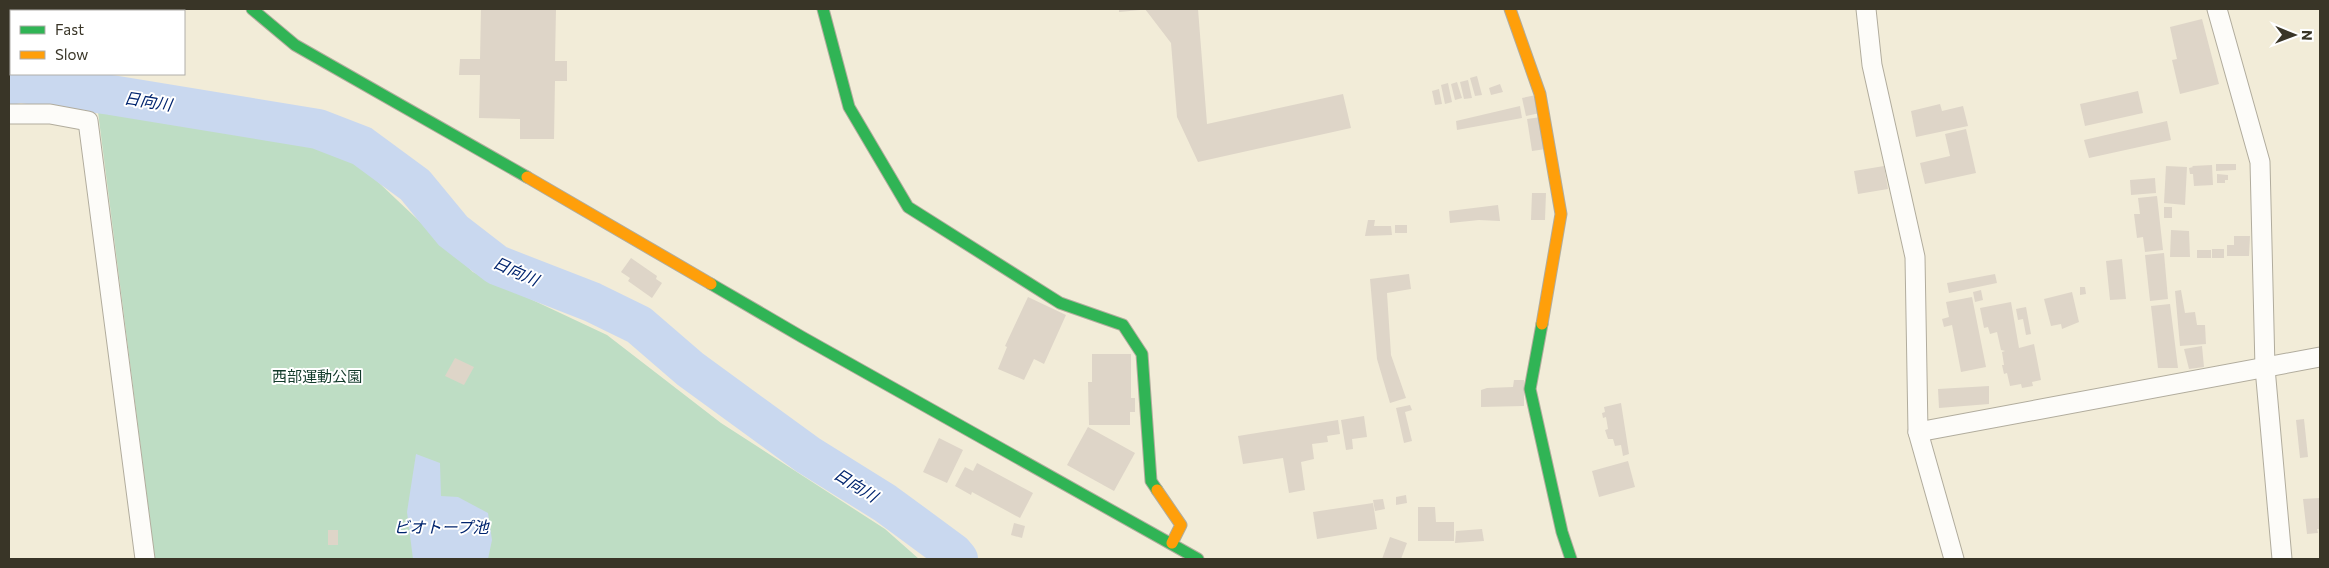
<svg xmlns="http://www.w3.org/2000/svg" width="2329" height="568" viewBox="0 0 2329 568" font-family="Commissioner,'Noto Sans JP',sans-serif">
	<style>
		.green { fill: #beddc4 }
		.water { fill: #c9d8ef }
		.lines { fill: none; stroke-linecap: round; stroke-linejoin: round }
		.stream { stroke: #c9d8ef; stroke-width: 7 }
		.river { stroke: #c9d8ef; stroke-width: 40 }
		.building { fill: #ded5c8 }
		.street-casing { stroke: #b1ac9d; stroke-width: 21 }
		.fast-casing { stroke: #b1ac9d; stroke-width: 13 }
		.slow-casing { stroke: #b1ac9d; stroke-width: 13 }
		.street { stroke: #fdfcf9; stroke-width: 19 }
		.fast { stroke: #30b455; stroke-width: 11 }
		.slow { stroke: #ff9f0a; stroke-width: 11 }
		.labels { text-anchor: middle; stroke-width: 4; stroke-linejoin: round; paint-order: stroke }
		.park-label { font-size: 15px; fill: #123a2a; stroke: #fff }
		.water-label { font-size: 16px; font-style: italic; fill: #00246e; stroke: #fff }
	</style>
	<rect width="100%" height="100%" fill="#f2ecd8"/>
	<path class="green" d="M98,112L172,118L274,132L330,144L359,159L377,181L473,272L607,335L721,423L885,529L919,559H155Z"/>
	<path class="water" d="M416,454L440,463L441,496L458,497L488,513L492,540L488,559H413L407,512Z"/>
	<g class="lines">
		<g class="stream">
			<path d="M86,9V11"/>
			<path d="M101,74L111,95"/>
		</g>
		<path class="river" d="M9,85L20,83L111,95L318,129L362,146L415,185L453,231L497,265L592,302L639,325L690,369L808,455L885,503L953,553L958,559"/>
	</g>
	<g class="building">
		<path d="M481,9H556L555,61H567V81H555L554,139H520V119L479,118L480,75H459L460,59H480Z"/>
		<path d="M1119,9H1140V10L1119,12Z"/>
		<path d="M1145,9H1198L1207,124L1343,94L1351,128L1198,162L1177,117L1171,43Z"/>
		<path d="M2202,19L2219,84L2180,94L2172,60L2177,59L2170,27Z"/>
		<path d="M1477,76L1482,95L1475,96L1470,78Z"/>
		<path d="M1468,80L1472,98L1464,99L1460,82Z"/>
		<path d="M1457,82L1462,98L1455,100L1451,84Z"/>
		<path d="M1448,83L1452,102L1445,104L1441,85Z"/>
		<path d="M1500,84L1503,92L1491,95L1489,88Z"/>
		<path d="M1439,89L1442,104L1435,105L1432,91Z"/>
		<path d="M2138,91L2143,113L2085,126L2080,104Z"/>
		<path d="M1536,95L1540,113L1526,116L1522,98Z"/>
		<path d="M1940,104L1942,111L1963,106L1968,126L1916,137L1911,111Z"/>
		<path d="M1520,106L1522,118L1457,130L1456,121Z"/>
		<path d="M1541,117L1546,149L1532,151L1527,119Z"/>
		<path d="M2167,121L2171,140L2089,158L2084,140Z"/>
		<path d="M1966,129L1976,173L1925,184L1920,163L1950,156L1945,134Z"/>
		<path d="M2216,164H2236V170L2216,171Z"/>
		<path d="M2212,165L2213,185L2194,186L2193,174H2190L2189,168L2193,167L2192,166Z"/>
		<path d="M1884,166L1888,189L1858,194L1854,171Z"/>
		<path d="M2166,166L2187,167L2185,205L2164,203Z"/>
		<path d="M2217,174L2228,175V180H2225V183H2217Z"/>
		<path d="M2155,178L2156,193L2131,195L2130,180Z"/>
		<path d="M1532,193H1546L1545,220H1531Z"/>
		<path d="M2157,196L2163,250L2145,252L2143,237L2137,238L2134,214H2140L2138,198Z"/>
		<path d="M1498,205L1500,221L1479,220L1450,223L1449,211Z"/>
		<rect x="2164" y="207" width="8" height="11"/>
		<path d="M1368,220H1375L1374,226H1391L1392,235L1365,236Z"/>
		<rect x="1395" y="225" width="12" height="8"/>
		<path d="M2171,230L2189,231L2190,257H2170Z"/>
		<path d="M2234,236H2250L2249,256H2227V245H2234Z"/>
		<rect x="2212" y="249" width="12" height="9"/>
		<rect x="2197" y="250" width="14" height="8"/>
		<path d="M2164,253L2168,299L2150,301L2145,255Z"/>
		<path d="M631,258L657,276L656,279L662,283L652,298L628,281L630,278L621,272Z"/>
		<path d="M2122,259L2126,299L2110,300L2106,261Z"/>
		<path d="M1409,274L1411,289L1387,293L1391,355L1406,398L1390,403L1377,359L1370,279Z"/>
		<path d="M1995,274L1997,283L1949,293L1947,283Z"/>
		<path d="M2080,287H2085L2086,294L2080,295Z"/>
		<path d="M1981,290L1983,300L1975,302L1973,292Z"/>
		<path d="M2181,290L2185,313L2195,312L2197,325H2205L2206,344L2180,346L2175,291Z"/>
		<path d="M2072,292L2079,322L2062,329L2061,324L2051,326L2044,299Z"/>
		<path d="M1028,297L1066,315L1044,364L1034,359L1024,380L998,369L1007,347L1005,346Z"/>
		<path d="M1972,297L1986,367L1961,372L1952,325L1944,327L1942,319L1949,317L1946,302Z"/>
		<path d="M2011,302L2019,348L2034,344L2041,380L2032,382L2033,386L2022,388L2021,384L2010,386L2007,373L2004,374L2002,365H2004L2002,352L2005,351L2001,350L1997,332L1990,334L1988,327L1984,328L1980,308Z"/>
		<path d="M2170,304L2178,368H2158L2151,306Z"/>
		<path d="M2026,307L2031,334L2026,335L2023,319L2018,320L2016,309Z"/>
		<path d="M2202,346L2204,367L2189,369L2184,349Z"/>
		<path d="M1092,354H1131V398H1135V412H1130V425H1089L1088,382H1092Z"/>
		<path d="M455,358L474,367L464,385L445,376Z"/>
		<path d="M1514,380H1524V406L1481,407V390L1487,388L1513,387Z"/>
		<path d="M1989,386V404L1939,408L1938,389Z"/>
		<path d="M1621,403L1629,454L1623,456L1621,445L1615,446L1613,439H1608L1605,430L1608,429L1606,417L1603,418L1602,413L1605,412L1604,407Z"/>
		<path d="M1410,405L1412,410L1405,412L1412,441L1404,443L1396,408Z"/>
		<path d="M1364,416L1367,437L1352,439L1353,449L1346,450L1341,420Z"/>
		<path d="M2304,419L2308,457L2300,458L2296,420Z"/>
		<path d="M1338,420L1340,434L1327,436L1328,442L1312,444L1314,459L1301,462L1305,490L1289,493L1283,458L1243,464L1238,436Z"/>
		<path d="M1088,427L1135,453L1114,491L1067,465Z"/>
		<path d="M939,438L963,450L947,483L923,472Z"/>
		<path d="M1628,461L1635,487L1599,497L1592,471Z"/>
		<path d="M977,463L1033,493L1020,518L972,492L971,495L955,486L965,467L973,471Z"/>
		<path d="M1406,495L1407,503L1396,505V497Z"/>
		<path d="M2320,498V529H2317L2318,533L2307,534L2303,499Z"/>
		<path d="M1383,499L1385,509L1375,511L1373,500Z"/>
		<path d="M1373,503L1377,529L1317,539L1313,512Z"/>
		<path d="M1418,507H1435L1436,522H1454V541H1418Z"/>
		<path d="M1014,523L1025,526L1022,538L1011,535Z"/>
		<path d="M1482,529L1484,541L1455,543L1456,531Z"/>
		<rect x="328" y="530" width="10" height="15"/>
		<path d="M1390,537L1407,543L1401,559H1382Z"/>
	</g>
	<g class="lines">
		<defs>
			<g id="street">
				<path d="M1866,9L1872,65L1915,257L1918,432L1954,559"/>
				<path d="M2217,9L2260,162L2265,368L2282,559"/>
				<path d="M9,114H50L88,121L145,559"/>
				<path d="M1918,432L2320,357"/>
			</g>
			<g id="fast">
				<path d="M252,9L295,45L527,177"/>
				<path d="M823,9L849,107L908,207L1060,303L1123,325L1142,354L1151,481L1157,490"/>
				<path d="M711,284L802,337L1198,559"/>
				<path d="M1542,324L1530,389L1562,532L1571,559"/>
			</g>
			<g id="slow">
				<path d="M1510,9L1540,94L1561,214L1542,324"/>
				<path d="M527,177L711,284"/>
				<path d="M1157,490L1181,525L1172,543"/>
			</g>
		</defs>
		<use href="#street" class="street-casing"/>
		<use href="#fast" class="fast-casing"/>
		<use href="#slow" class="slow-casing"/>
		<use href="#street" class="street"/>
		<use href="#fast" class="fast"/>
		<use href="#slow" class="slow"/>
	</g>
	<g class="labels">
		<g class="park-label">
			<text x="317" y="382">西部運動公園</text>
		</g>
		<g class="water-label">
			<text transform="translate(148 101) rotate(9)" y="6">日向川</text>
			<text transform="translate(516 271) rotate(24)" y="6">日向川</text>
			<text transform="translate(856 485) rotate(32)" y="6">日向川</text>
			<text x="441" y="533">ビオトープ池</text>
		</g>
	</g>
	<rect width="2329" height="568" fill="none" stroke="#393527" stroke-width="20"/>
	<rect x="10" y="10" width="175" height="65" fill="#ffffff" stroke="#b0aea9"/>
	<rect x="20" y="26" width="25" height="8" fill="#30b455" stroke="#b0aea9"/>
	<text x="55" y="35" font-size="15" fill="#393527">Fast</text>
	<rect x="20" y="51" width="25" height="8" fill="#ff9f0a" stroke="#b0aea9"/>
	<text x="55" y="60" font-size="15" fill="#393527">Slow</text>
	<g transform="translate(2294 35) rotate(91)" stroke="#ffffff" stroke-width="4" paint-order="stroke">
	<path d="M0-4L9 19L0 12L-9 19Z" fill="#393527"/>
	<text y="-8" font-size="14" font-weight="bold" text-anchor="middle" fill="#393527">N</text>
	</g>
</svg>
